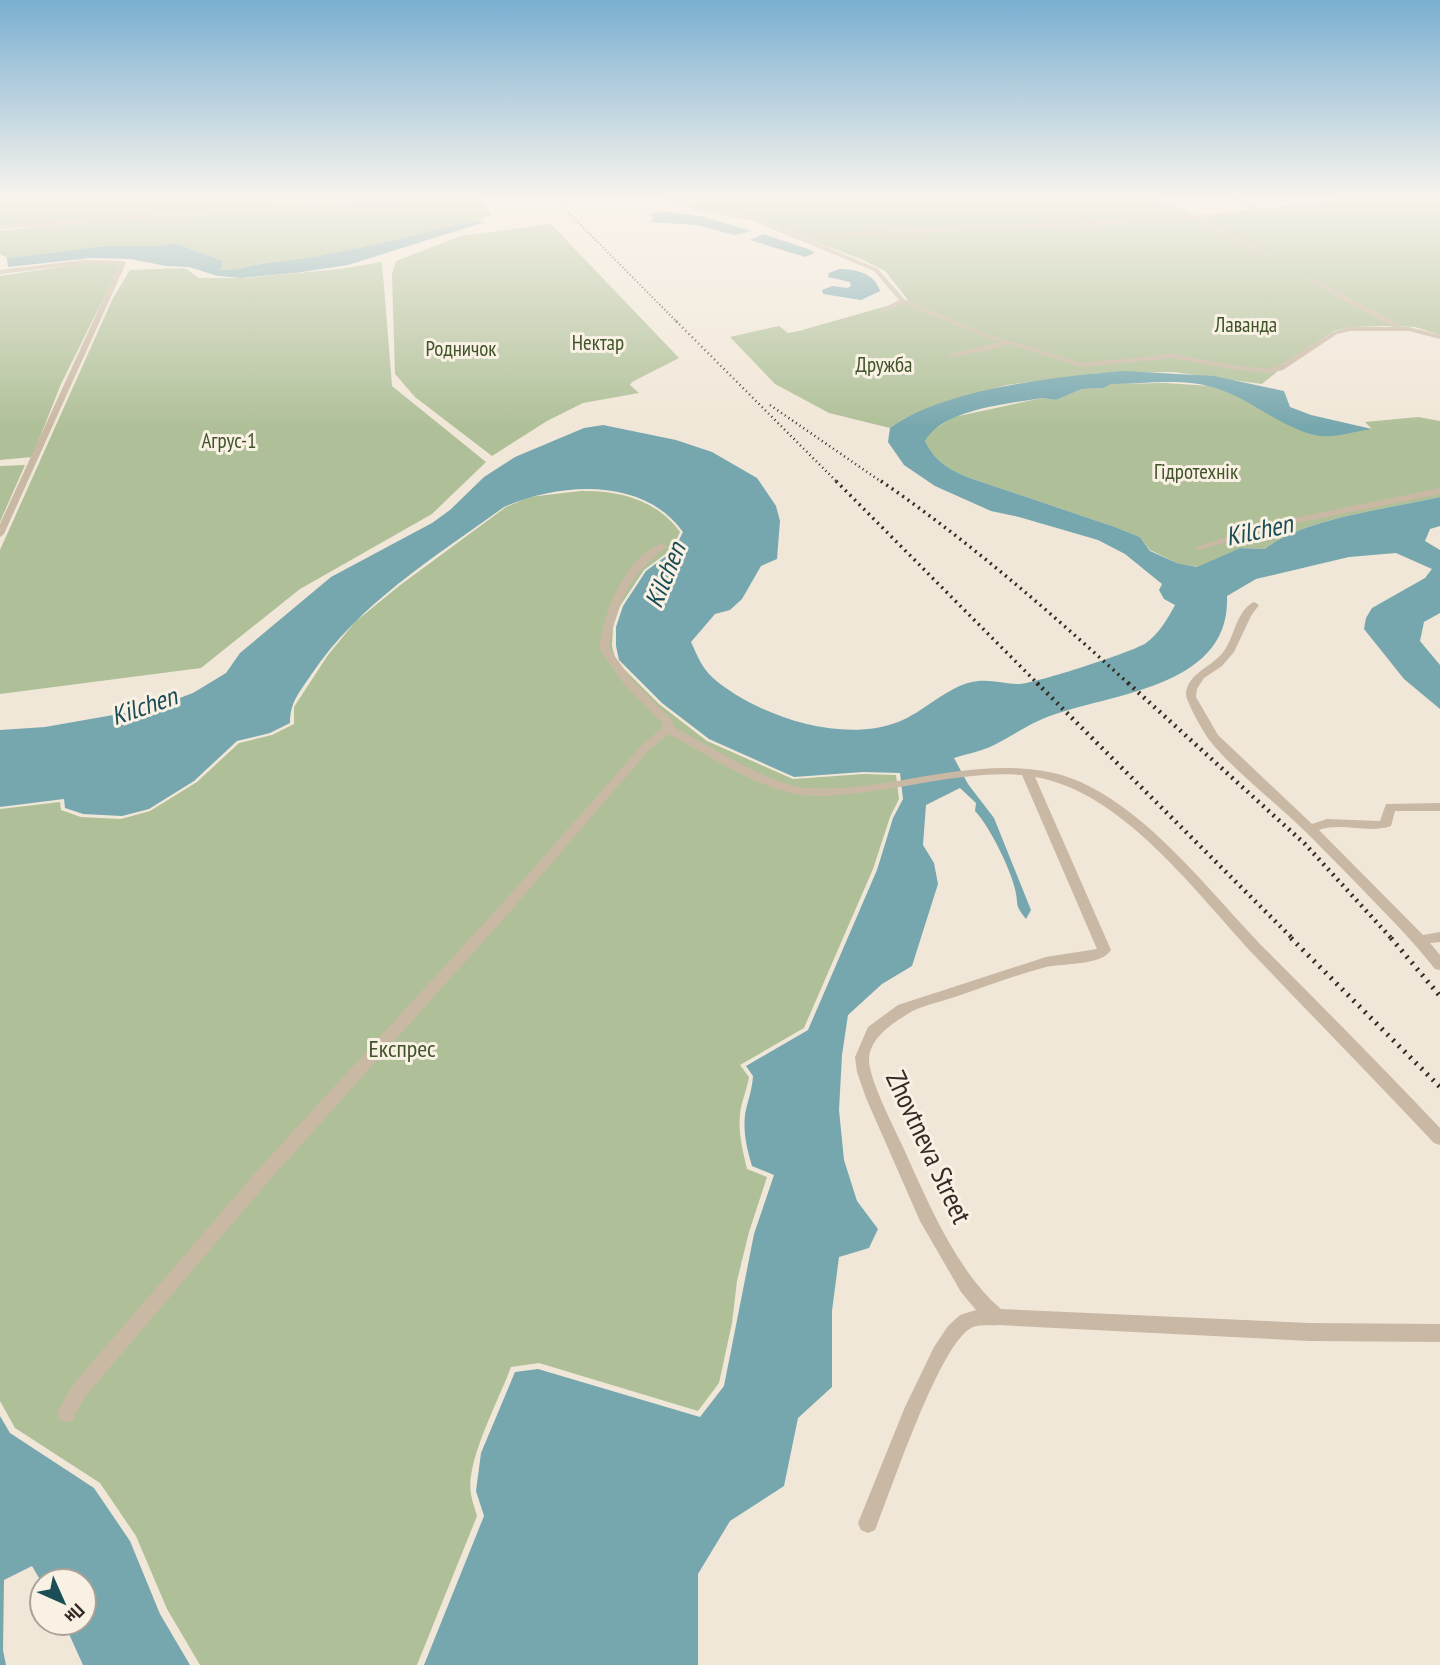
<svg xmlns="http://www.w3.org/2000/svg" width="1440" height="1665" viewBox="0 0 1440 1665" font-family="'PT Sans Narrow',sans-serif">
	<style>
		.green { fill: #afc098 }
		.water { fill: #76a7ae }
		.lines { fill: none; stroke-linecap: round; stroke-linejoin: round }
		.minor { fill: #c9b8a4; fill-rule: evenodd }
		.rail-far4 { stroke: #342b26; stroke-width: 2; stroke-dasharray: 1 2.5; stroke-linecap: butt }
		.rail-far3 { stroke: #342b26; stroke-width: 2.5; stroke-dasharray: 1 3.5; stroke-linecap: butt }
		.rail-far2 { stroke: #342b26; stroke-width: 3.5; stroke-dasharray: 2 4.5; stroke-linecap: butt }
		.rail-far1 { stroke: #342b26; stroke-width: 4.5; stroke-dasharray: 2 5; stroke-linecap: butt }
		.rail { stroke: #342b26; stroke-width: 5; stroke-dasharray: 2 6; stroke-linecap: butt }
		.labels { text-anchor: middle; stroke-width: 6; stroke-linejoin: round; paint-order: stroke }
		.far-park-label { font-size: 21px; fill: #405329; stroke: #f9f1e4 }
		.park-label { font-size: 24px; fill: #405329; stroke: #f9f1e4 }
		.water-label { font-size: 26px; font-style: italic; fill: #1b4d56; stroke: #f9f1e4 }
		.near-street-label { font-size: 28px; fill: #342b26; stroke: #f9f1e4 }
	</style>
	<rect width="100%" height="100%" fill="#f1e7d8"/>
	<g class="green">
		<path d="M0,195H445L217,210L478,195L491,215L478,221L344,253L296,262L263,263L237,270H219L222,261L174,243L161,246H105L7,258L0,254V231L108,219L0,227Z"/>
		<path d="M661,195H1156L1200,218L1361,195H1440V335L1415,327L1385,326L1352,327L1334,331L1300,353L1262,384L1173,372L1099,373L1007,385L942,403L903,419L890,428L829,413L775,384L730,337L779,326L788,333L799,331L908,300L885,271L865,261L757,219L695,207Z"/>
		<path d="M551,224L679,358L632,382L630,385L639,393L583,403L547,421L492,456L415,397L395,374L392,274L396,261L461,236Z"/>
		<path d="M93,262L120,265L61,384L32,457L0,460V276Z"/>
		<path d="M382,262L392,386L486,462L432,514L300,589L201,668L0,694V550L113,298L130,270L185,268L199,278H246L340,269Z"/>
		<path d="M1165,383L1211,386L1234,394L1291,425L1372,429L1365,422L1418,417L1440,421V497C1392,508 1301,519 1265,549L1240,548L1198,567L1177,563L1150,550L1140,537L1115,527L967,477C947,468 935,461 925,441L931,431L954,417L1042,398L1056,400L1082,389L1104,388L1111,384Z"/>
		<path d="M25,465L0,522V466Z"/>
		<path d="M581,491C619,490 657,500 680,532L672,549L644,570L620,606L613,627L612,646L616,661L659,704L707,741L793,779L864,774L896,775L899,799L890,817L873,869L804,1028L740,1065L749,1077C747,1090 741,1102 740,1114C738,1134 743,1151 747,1169L767,1177L749,1232L737,1281L732,1323L719,1383L698,1411L539,1363L511,1367C499,1400 465,1462 471,1494C472,1501 475,1509 477,1516L417,1665H200L167,1609L136,1536L100,1483L15,1428L0,1401V809L60,802L61,810L81,817L121,819L150,811L197,782L239,743L272,735L294,724V707L328,655L355,622L399,586L506,507L529,497Z"/>
	</g>
	<g class="water">
		<path d="M659,211L700,216L752,231L734,235L697,225L649,222L655,219L649,215Z"/>
		<path d="M478,221L485,222L348,265L295,273L241,278L218,276L189,267L166,266L131,259L91,258L8,267L7,258L105,246H161L174,243L223,261L220,270C237,271 251,265 267,263C339,257 407,235 478,221Z"/>
		<path d="M763,234L808,249L814,252L813,254L805,257L750,240Z"/>
		<path d="M839,269C855,269 875,273 880,291L861,300L823,294L822,290L832,286L847,288L851,286L850,282L828,277L829,273Z"/>
		<path d="M1124,371L1214,376L1284,391L1290,407L1311,415L1372,429C1356,431 1335,438 1319,436C1281,429 1250,397 1212,387C1181,378 1143,384 1111,384L1104,388L1082,389L1056,400L1042,398C1008,404 943,409 925,441C935,461 947,468 967,477L1115,527L1140,537L1150,551L1177,563L1197,567L1240,548L1265,549C1301,519 1392,508 1440,497V526L1430,529L1425,541L1440,550V613L1424,622L1420,641L1440,665V709L1404,679L1364,629L1366,618L1372,608L1425,578L1432,569L1396,553L1349,557L1256,579L1227,596C1231,689 1108,693 1047,717C1027,725 1009,738 990,747C978,752 966,754 954,758L968,784L994,818L1031,910L1026,919C1014,904 1019,906 1015,889C1010,868 990,827 975,811L976,803L960,788L926,805L923,845L934,863L938,884L912,966L882,984L848,1015L842,1055L839,1110L844,1160L857,1201L878,1229L869,1248L839,1257L832,1311V1387L798,1418L784,1486L730,1521L698,1574V1665H424L484,1516L476,1491L481,1453L515,1372L538,1369L700,1417L724,1386L754,1234L774,1175L752,1166C747,1149 743,1133 745,1115C747,1102 752,1092 753,1076L746,1066L808,1030L877,870L893,818L903,799L900,773L863,772L794,777L709,739L662,703L619,660L616,646V627L623,606L646,571L674,550L683,532C644,477 560,482 504,507C435,557 359,603 311,675C299,693 290,702 290,723L270,733L237,741L194,781L149,809L122,816L83,814L65,808L64,799L0,807V730L45,727L153,708L193,693L226,673L240,653L331,577L432,523L450,510L484,477L515,457L584,428L603,425L676,440L712,452L757,478L776,506L780,521L777,559L761,566L742,599L730,610L715,614L691,642C697,655 702,668 713,678C757,716 842,744 898,722C924,712 945,688 972,682C988,678 1004,684 1020,684C1036,683 1133,652 1146,643C1159,634 1168,618 1175,605L1164,599L1159,590L1162,584L1125,554L1098,540L1019,517L991,511L935,486L904,465L888,442L890,428C943,389 1059,376 1124,371Z"/>
		<path d="M0,1416L10,1433L94,1488L130,1541L160,1614L190,1665H83L64,1623H84V1581L42,1583L32,1566L4,1580L3,1650L6,1665H0Z"/>
	</g>
	<g class="lines">
		<g class="minor">
			<path d="M430,195H571L543,199H430L0,229V225Z"/>
			<path d="M653,195H661L701,209L756,219L799,235L1188,217L1148,195H1155L1196,216L1252,209L1221,195H1228L1260,210L1201,219L1268,254V256H1264L1194,220L806,238L878,269L905,300L984,333L1082,363L1173,354L1231,365L1269,369L1277,366L1333,332L1350,327H1392L1306,279L1308,276L1393,321L1400,327H1409L1440,335V339L1409,331H1350L1337,334L1283,370L1269,373L1231,369L1173,358L1082,367L1008,344L991,350L951,357L949,356V354L1001,342L980,335L903,303L886,311H882V309L899,300L874,271L753,221L698,211Z"/>
			<path d="M1339,195H1347L1354,198L1351,200Z"/>
			<path d="M83,260L123,261L126,263L4,534L0,537V524L119,265L83,264L0,274V270Z"/>
			<path d="M1440,488V494L1282,526L1200,550L1195,547L1280,521Z"/>
			<path d="M662,543L667,546L665,548C629,576 616,603 609,648L632,680L672,720L674,727C708,745 771,786 808,788C889,793 964,756 1049,772C1133,788 1209,892 1266,950C1325,1009 1383,1068 1440,1128V1145L1434,1143C1375,1080 1314,1018 1254,955C1197,894 1122,791 1035,777L1111,950C1101,966 1064,963 1046,967C1016,975 985,987 955,997C940,1002 919,1006 906,1015C890,1025 871,1038 869,1058C868,1078 894,1127 903,1147C927,1200 956,1271 1001,1309L1309,1323L1440,1324V1342L1309,1341L998,1325C990,1326 978,1324 971,1328C939,1345 891,1491 875,1530L868,1533L861,1530L858,1523L905,1407L934,1347L948,1326L960,1315L976,1310L961,1292L920,1221L866,1098L857,1072L855,1057L868,1027L898,1005L1046,957L1097,949L1022,775C967,771 913,787 858,793C837,795 815,798 794,794C750,784 708,755 669,734L650,749L508,914L267,1183L83,1399L73,1420L66,1422L59,1420L57,1413L71,1387L255,1173L498,908L642,745L662,728V723L624,684L599,648C605,609 623,560 662,543Z"/>
			<path d="M1254,602L1259,605L1251,616L1234,652L1222,666L1204,678L1197,689L1196,697L1218,735L1312,824L1327,819L1380,821L1386,804L1440,803V811H1395L1391,826C1368,834 1342,822 1319,830L1423,935L1440,932V942L1430,943L1440,955V970L1435,969C1413,941 1388,916 1363,890C1339,866 1316,841 1291,818C1264,793 1233,769 1210,741C1204,733 1186,702 1186,694C1187,673 1214,666 1224,651C1235,636 1236,611 1254,602Z"/>
		</g>
		<path class="rail-far4" d="M551,195L678,323"/>
		<g class="rail-far3">
			<path d="M676,321L838,483"/>
			<path d="M770,405L883,483"/>
		</g>
		<g class="rail-far2">
			<path d="M836,481L1039,685"/>
			<path d="M881,481C970,542 1050,612 1130,685"/>
		</g>
		<g class="rail-far1">
			<path d="M1037,683L1293,939"/>
			<path d="M1128,683L1305,844L1392,939"/>
		</g>
		<g class="rail">
			<path d="M1291,938L1440,1087"/>
			<path d="M1391,938L1440,996"/>
		</g>
	</g>
	<linearGradient id="sky" x2="0" y2="1"><stop stop-color="#7aafd1"/><stop offset="0.46" stop-color="#f9f4ed"/><stop offset="1" stop-color="#f9f4ed" stop-opacity="0"/></linearGradient>
	<rect width="1440" height="428" fill="url(#sky)"/>
	<g class="labels">
		<g class="far-park-label">
			<text x="1246" y="332">Лаванда</text>
			<text x="598" y="350">Нектар</text>
			<text x="461" y="356">Родничок</text>
			<text x="884" y="372">Дружба</text>
			<text x="229" y="448">Агрус-1</text>
			<text x="1196" y="479">Гідротехнік</text>
		</g>
		<g class="park-label">
			<text x="402" y="1057">Експрес</text>
		</g>
		<g class="water-label">
			<text transform="translate(1259 530) rotate(-12)" y="9">Kilchen</text>
			<text transform="translate(665 575) rotate(-68)" y="9">Kilchen</text>
			<text transform="translate(144 706) rotate(-19)" y="9">Kilchen</text>
		</g>
		<g class="near-street-label">
			<text transform="translate(929 1147) rotate(65)" y="10">Zhovtneva Street</text>
		</g>
	</g>
	<g transform="translate(63 1602) rotate(135)"><circle r="33" fill="#f9f1e4" stroke="#aaa298" stroke-width="2"/>
	<path d="M0-5L12 26L0 18L-12 26Z" fill="#1b4d56"/>
	<text y="-10" font-size="19" font-weight="bold" text-anchor="middle" fill="#342b26">Пн</text>
	</g>
</svg>
